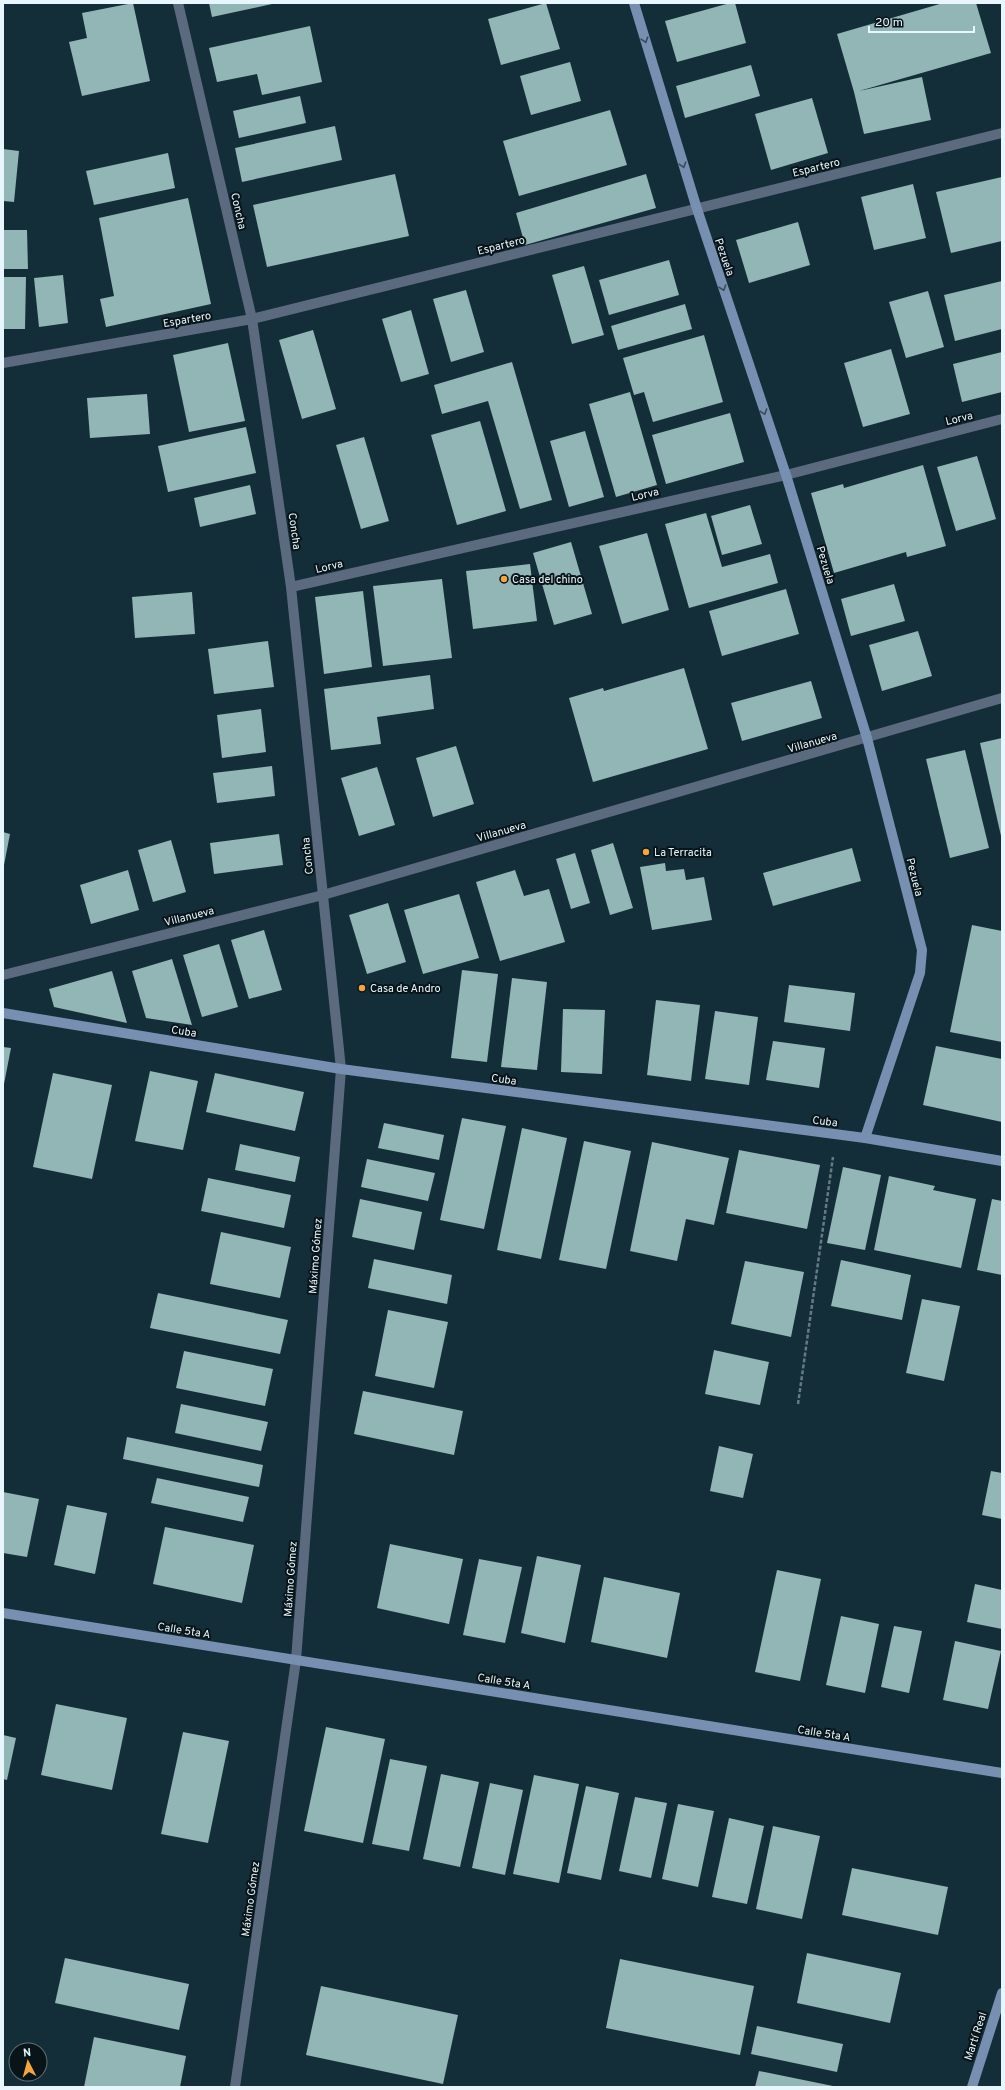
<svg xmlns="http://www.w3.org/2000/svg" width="1005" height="2090" viewBox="0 0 1005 2090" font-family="Overpass,sans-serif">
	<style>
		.building { fill: #92b5b5 }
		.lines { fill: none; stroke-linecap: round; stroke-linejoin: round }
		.path { stroke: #647b84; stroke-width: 2.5; stroke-dasharray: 4 2; stroke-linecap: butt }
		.street { stroke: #5c6a80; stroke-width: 10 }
		.secondary { stroke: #778fb1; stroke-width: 10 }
		.oneway { stroke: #3a4b5d }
		.poi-dot { fill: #f2a541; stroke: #091419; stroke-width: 1.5 }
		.labels { text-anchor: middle; stroke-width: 4; stroke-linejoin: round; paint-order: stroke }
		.street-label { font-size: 11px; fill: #e8f7fe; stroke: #091419 }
		.poi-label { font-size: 11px; fill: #e8f7fe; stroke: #091419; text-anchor: start }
	</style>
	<rect width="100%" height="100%" fill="#132e39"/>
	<g class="building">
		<path d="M133,3L150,81L82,96L69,42L87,38L82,13Z"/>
		<path d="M209,3H272V4L212,17Z"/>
		<path d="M546,3L560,49L501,65L488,19Z"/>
		<path d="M730,3H735L746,43L677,62L665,21Z"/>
		<path d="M943,3H976L991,53L859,91L922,77L931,120L864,134L854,92L837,34Z"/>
		<path d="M310,26L322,82L262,95L257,74L217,82L209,48Z"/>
		<path d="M570,62L581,101L531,115L520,76Z"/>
		<path d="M751,65L760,96L685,118L676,86Z"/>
		<path d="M300,96L306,123L239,138L233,111Z"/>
		<path d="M812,98L828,153L771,170L755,114Z"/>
		<path d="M610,110L627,165L519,196L503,141Z"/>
		<path d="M335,126L342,160L242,182L235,148Z"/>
		<path d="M3,149L19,151L14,202L3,201Z"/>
		<path d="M168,153L175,188L94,205L86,171Z"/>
		<path d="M395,174L409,236L267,267L253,205Z"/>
		<path d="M646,174L656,208L525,245L516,213Z"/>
		<path d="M1002,177V241L951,253L936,192Z"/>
		<path d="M913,184L926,238L874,250L861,197Z"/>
		<path d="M188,198L211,304L106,327L100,299L114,296L99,218Z"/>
		<path d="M798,222L810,265L749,283L736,240Z"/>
		<path d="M3,230H27L28,269H3Z"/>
		<path d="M669,260L679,295L609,315L599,280Z"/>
		<path d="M584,266L604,335L572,344L552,275Z"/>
		<path d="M63,275L68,323L39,327L34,278Z"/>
		<path d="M3,277H26L25,329H3Z"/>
		<path d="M1002,281V329L955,341L944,295Z"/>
		<path d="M466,290L484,352L451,362L433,299Z"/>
		<path d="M928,291L944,347L906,358L889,302Z"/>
		<path d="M685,304L692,329L618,350L611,326Z"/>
		<path d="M411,310L429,374L401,382L382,319Z"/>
		<path d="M313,330L336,409L302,419L279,340Z"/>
		<path d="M704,335L723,402L653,422L644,392L634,395L623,358Z"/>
		<path d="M228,343L245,421L189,432L173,355Z"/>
		<path d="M891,349L910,414L863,427L844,363Z"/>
		<path d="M1002,352V392L962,402L953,364Z"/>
		<path d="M512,362L552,500L520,509L488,401L442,414L434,385Z"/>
		<path d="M630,392L657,485L616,497L589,404Z"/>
		<path d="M147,394L150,434L90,438L87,398Z"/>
		<path d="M730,413L744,462L666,484L652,435Z"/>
		<path d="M480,421L506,511L457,525L431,435Z"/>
		<path d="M246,427L256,473L168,492L158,446Z"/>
		<path d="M585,431L604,497L569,507L550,441Z"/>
		<path d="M364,437L389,521L361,529L336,445Z"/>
		<path d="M977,456L996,519L956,531L937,467Z"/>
		<path d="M923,465L946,546L907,557L906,552L834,573L811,493L843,484L844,488Z"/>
		<path d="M250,485L256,514L200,527L194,498Z"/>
		<path d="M750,505L762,544L722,555L711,516Z"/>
		<path d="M706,513L722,567L770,554L778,583L689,608L665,524Z"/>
		<path d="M647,533L669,610L622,624L599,546Z"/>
		<path d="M571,542L592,614L554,625L533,553Z"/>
		<path d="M530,564L537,621L473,629L466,571Z"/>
		<path d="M442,579L452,658L383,666L373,586Z"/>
		<path d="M894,584L905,621L851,636L841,599Z"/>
		<path d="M786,589L799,634L722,656L709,611Z"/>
		<path d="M363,591L372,667L324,674L315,597Z"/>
		<path d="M192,592L195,634L135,638L132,597Z"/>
		<path d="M918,631L932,676L882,691L869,645Z"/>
		<path d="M268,641L274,687L214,694L208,649Z"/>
		<path d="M684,668L708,749L593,782L569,698L603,688L604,691Z"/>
		<path d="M430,675L434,709L377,717L381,744L331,750L324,689Z"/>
		<path d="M811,681L822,718L742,741L731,703Z"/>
		<path d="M261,709L266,752L222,758L217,715Z"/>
		<path d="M1002,738V836H1001L980,743Z"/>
		<path d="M456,746L474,804L433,817L416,758Z"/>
		<path d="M965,750L989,848L950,858L926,759Z"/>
		<path d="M272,766L275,796L217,803L213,773Z"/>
		<path d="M377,767L395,825L359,836L341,778Z"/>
		<path d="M3,832L10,834L4,865H3Z"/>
		<path d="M279,834L283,865L214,874L210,843Z"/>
		<path d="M171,840L186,892L153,902L138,850Z"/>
		<path d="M613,843L633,908L610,915L591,850Z"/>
		<path d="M852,848L861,881L773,906L763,873Z"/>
		<path d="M575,853L590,903L571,909L556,859Z"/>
		<path d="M665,863L666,871L684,869L686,880L704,877L712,920L652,930L640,867Z"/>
		<path d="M128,870L139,910L91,924L80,885Z"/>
		<path d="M515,870L524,896L549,889L565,942L500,961L476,882Z"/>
		<path d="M459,894L479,958L423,974L404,910Z"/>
		<path d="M388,903L406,962L367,974L349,915Z"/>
		<path d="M972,925L1002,931V1042L950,1032Z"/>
		<path d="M264,930L282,990L249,999L231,940Z"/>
		<path d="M219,944L238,1007L202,1017L183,955Z"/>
		<path d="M172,959L192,1025L146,1018L132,971Z"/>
		<path d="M462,970L498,974L487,1062L451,1058Z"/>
		<path d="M112,971L127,1023L54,1007L49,989Z"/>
		<path d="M512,978L547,982L537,1070L501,1067Z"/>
		<path d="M789,985L855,993L850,1031L784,1022Z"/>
		<path d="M656,1000L700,1005L691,1081L647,1075Z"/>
		<path d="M563,1009L605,1010L602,1074L561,1072Z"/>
		<path d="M715,1011L758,1017L749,1085L705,1079Z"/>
		<path d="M773,1041L825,1048L819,1088L766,1080Z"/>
		<path d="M936,1046L1002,1059V1122L923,1105Z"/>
		<path d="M3,1047L11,1048L4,1084H3Z"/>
		<path d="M150,1071L198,1081L183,1150L135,1141Z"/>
		<path d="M53,1073L112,1085L92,1179L33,1167Z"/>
		<path d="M215,1073L304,1092L295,1131L206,1112Z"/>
		<path d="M462,1118L506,1126L484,1229L440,1220Z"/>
		<path d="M384,1123L444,1135L439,1160L378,1148Z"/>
		<path d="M522,1128L567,1138L541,1259L497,1250Z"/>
		<path d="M584,1141L631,1151L606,1269L559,1260Z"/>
		<path d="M652,1142L729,1158L714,1225L686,1219L677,1261L630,1251Z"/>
		<path d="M240,1144L300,1157L295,1182L235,1170Z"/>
		<path d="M739,1150L820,1165L807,1229L726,1213Z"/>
		<path d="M367,1159L435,1173L428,1201L361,1187Z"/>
		<path d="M843,1167L881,1175L865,1250L827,1243Z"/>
		<path d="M889,1176L935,1186L933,1190L976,1199L961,1268L874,1250Z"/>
		<path d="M208,1178L291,1195L284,1228L201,1211Z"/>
		<path d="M360,1199L422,1212L414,1250L352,1237Z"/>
		<path d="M992,1199L1002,1201V1275L977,1270Z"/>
		<path d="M221,1232L291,1247L280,1298L210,1284Z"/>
		<path d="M374,1259L452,1275L447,1304L368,1288Z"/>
		<path d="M841,1260L911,1275L902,1320L831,1306Z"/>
		<path d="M745,1261L804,1272L791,1337L731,1324Z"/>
		<path d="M158,1293L288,1320L280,1354L150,1328Z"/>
		<path d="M922,1299L960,1306L944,1381L906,1373Z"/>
		<path d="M388,1310L448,1322L434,1388L375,1376Z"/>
		<path d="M714,1350L769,1362L760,1405L705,1394Z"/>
		<path d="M184,1351L273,1369L265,1406L176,1388Z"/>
		<path d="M363,1391L463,1411L454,1455L354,1434Z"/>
		<path d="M181,1404L268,1422L261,1451L175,1433Z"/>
		<path d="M127,1437L263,1465L259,1487L123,1459Z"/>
		<path d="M719,1446L753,1454L743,1498L710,1491Z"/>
		<path d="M991,1471L1002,1473V1519L982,1515Z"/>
		<path d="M157,1478L249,1497L243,1522L151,1503Z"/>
		<path d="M3,1492L39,1499L27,1557L3,1553Z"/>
		<path d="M67,1505L107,1513L95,1574L54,1565Z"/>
		<path d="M165,1527L254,1545L242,1603L153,1584Z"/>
		<path d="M390,1544L463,1559L449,1624L377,1608Z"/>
		<path d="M537,1556L581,1565L565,1643L521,1633Z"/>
		<path d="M479,1559L522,1567L505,1643L463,1635Z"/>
		<path d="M777,1570L821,1579L800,1681L755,1672Z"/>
		<path d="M604,1577L680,1593L667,1658L591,1642Z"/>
		<path d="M975,1584L1002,1590V1629L967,1622Z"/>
		<path d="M841,1616L879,1624L865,1693L826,1685Z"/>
		<path d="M894,1626L922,1631L909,1693L881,1687Z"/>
		<path d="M955,1641L1001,1651L988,1709L943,1700Z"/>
		<path d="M56,1704L127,1718L112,1790L41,1775Z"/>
		<path d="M326,1727L385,1739L363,1843L304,1831Z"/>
		<path d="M183,1732L229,1741L208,1843L161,1834Z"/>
		<path d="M3,1735L16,1738L7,1780L3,1779Z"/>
		<path d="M390,1759L427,1766L409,1851L372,1844Z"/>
		<path d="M441,1774L479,1782L460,1867L423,1859Z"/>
		<path d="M534,1775L579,1784L559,1883L513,1874Z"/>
		<path d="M490,1783L523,1790L505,1875L472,1868Z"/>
		<path d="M586,1786L619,1793L601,1880L567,1873Z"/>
		<path d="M635,1797L667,1803L651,1878L619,1871Z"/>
		<path d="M678,1804L714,1811L698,1887L662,1879Z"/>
		<path d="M729,1818L764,1826L747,1904L712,1897Z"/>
		<path d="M773,1826L820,1836L802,1919L756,1909Z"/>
		<path d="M852,1868L948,1887L938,1935L842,1915Z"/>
		<path d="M807,1953L901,1973L890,2023L797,2003Z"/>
		<path d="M65,1958L189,1984L179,2030L55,2003Z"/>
		<path d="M620,1959L754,1986L740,2055L606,2028Z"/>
		<path d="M321,1986L458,2015L443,2084L306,2055Z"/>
		<path d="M757,2026L843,2044L837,2072L751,2054Z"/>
		<path d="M94,2037L186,2056L180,2087H84Z"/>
		<path d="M759,2071L833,2086V2087H755Z"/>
	</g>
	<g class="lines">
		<path class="path" d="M798,1404L833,1157"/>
		<g class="street">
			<path d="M178,3L252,319L291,587L341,1069L296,1660L235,2087"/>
			<path d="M3,363L252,319L1002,133"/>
			<path d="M291,587L786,475L1002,419"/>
			<path d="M3,975L323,895L1002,698"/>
		</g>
		<g class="secondary">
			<path d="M634,3L697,209L786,475L867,738L922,950L920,973L865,1138"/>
			<path d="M3,1013L341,1069L865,1138L1002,1161"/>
			<path d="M3,1613L1002,1773"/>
			<path d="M972,2087L1002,1993"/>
		</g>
	</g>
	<defs><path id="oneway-chevron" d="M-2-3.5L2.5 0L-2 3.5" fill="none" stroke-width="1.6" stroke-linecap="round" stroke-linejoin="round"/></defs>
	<g class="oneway">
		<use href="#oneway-chevron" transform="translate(645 40) rotate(73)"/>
		<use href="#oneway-chevron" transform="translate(683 165) rotate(73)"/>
		<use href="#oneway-chevron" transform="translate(723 288) rotate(71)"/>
		<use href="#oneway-chevron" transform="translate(764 412) rotate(71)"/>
	</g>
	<g class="poi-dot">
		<circle cx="504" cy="579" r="4"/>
		<circle cx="646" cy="852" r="4"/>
		<circle cx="362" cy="988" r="4"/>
	</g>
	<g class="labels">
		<g class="street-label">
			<text transform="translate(816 167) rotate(-14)" y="4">Espartero</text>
			<text transform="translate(239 211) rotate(77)" y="4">Concha</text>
			<text transform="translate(501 245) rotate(-14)" y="4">Espartero</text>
			<text transform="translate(725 257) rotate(71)" y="4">Pezuela</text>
			<text transform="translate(187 319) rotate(-10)" y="4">Espartero</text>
			<text transform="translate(959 418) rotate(-14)" y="4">Lorva</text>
			<text transform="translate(645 494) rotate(-13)" y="4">Lorva</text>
			<text transform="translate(295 531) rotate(82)" y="4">Concha</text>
			<text transform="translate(826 565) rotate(73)" y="4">Pezuela</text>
			<text transform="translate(329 566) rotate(-13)" y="4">Lorva</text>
			<text transform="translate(812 742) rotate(-16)" y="4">Villanueva</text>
			<text transform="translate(501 831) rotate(-16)" y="4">Villanueva</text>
			<text transform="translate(307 856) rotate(-96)" y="4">Concha</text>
			<text transform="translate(915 877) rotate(76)" y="4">Pezuela</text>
			<text transform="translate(189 916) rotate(-14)" y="4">Villanueva</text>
			<text transform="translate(184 1031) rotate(9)" y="4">Cuba</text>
			<text transform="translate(504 1079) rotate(8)" y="4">Cuba</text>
			<text transform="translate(825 1121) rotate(7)" y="4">Cuba</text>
			<text transform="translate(315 1256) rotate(-86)" y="4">Máximo Gómez</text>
			<text transform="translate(290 1579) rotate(-86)" y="4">Máximo Gómez</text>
			<text transform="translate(184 1630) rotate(9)" y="4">Calle 5ta A</text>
			<text transform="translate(504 1681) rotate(9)" y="4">Calle 5ta A</text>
			<text transform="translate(824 1733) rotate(9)" y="4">Calle 5ta A</text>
			<text transform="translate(250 1899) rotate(-82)" y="4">Máximo Gómez</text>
			<text transform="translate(975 2036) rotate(-72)" y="4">Martí Real</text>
		</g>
		<g class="poi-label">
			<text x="512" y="583">Casa del chino</text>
			<text x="654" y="856">La Terracita</text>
			<text x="370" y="992">Casa de Andro</text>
		</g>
	</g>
	<rect width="1005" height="2090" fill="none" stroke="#e8f7fe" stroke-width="8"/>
	<g transform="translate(28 2062) rotate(354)"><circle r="19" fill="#091419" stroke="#626f75"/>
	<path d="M0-3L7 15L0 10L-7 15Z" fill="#f2a541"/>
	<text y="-6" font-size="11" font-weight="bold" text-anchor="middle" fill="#e8f7fe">N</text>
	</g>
	<path d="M869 26v6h105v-6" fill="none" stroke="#e8f7fe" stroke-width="2"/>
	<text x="875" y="26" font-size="12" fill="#e8f7fe" stroke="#091419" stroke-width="3" paint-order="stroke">20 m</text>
</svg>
